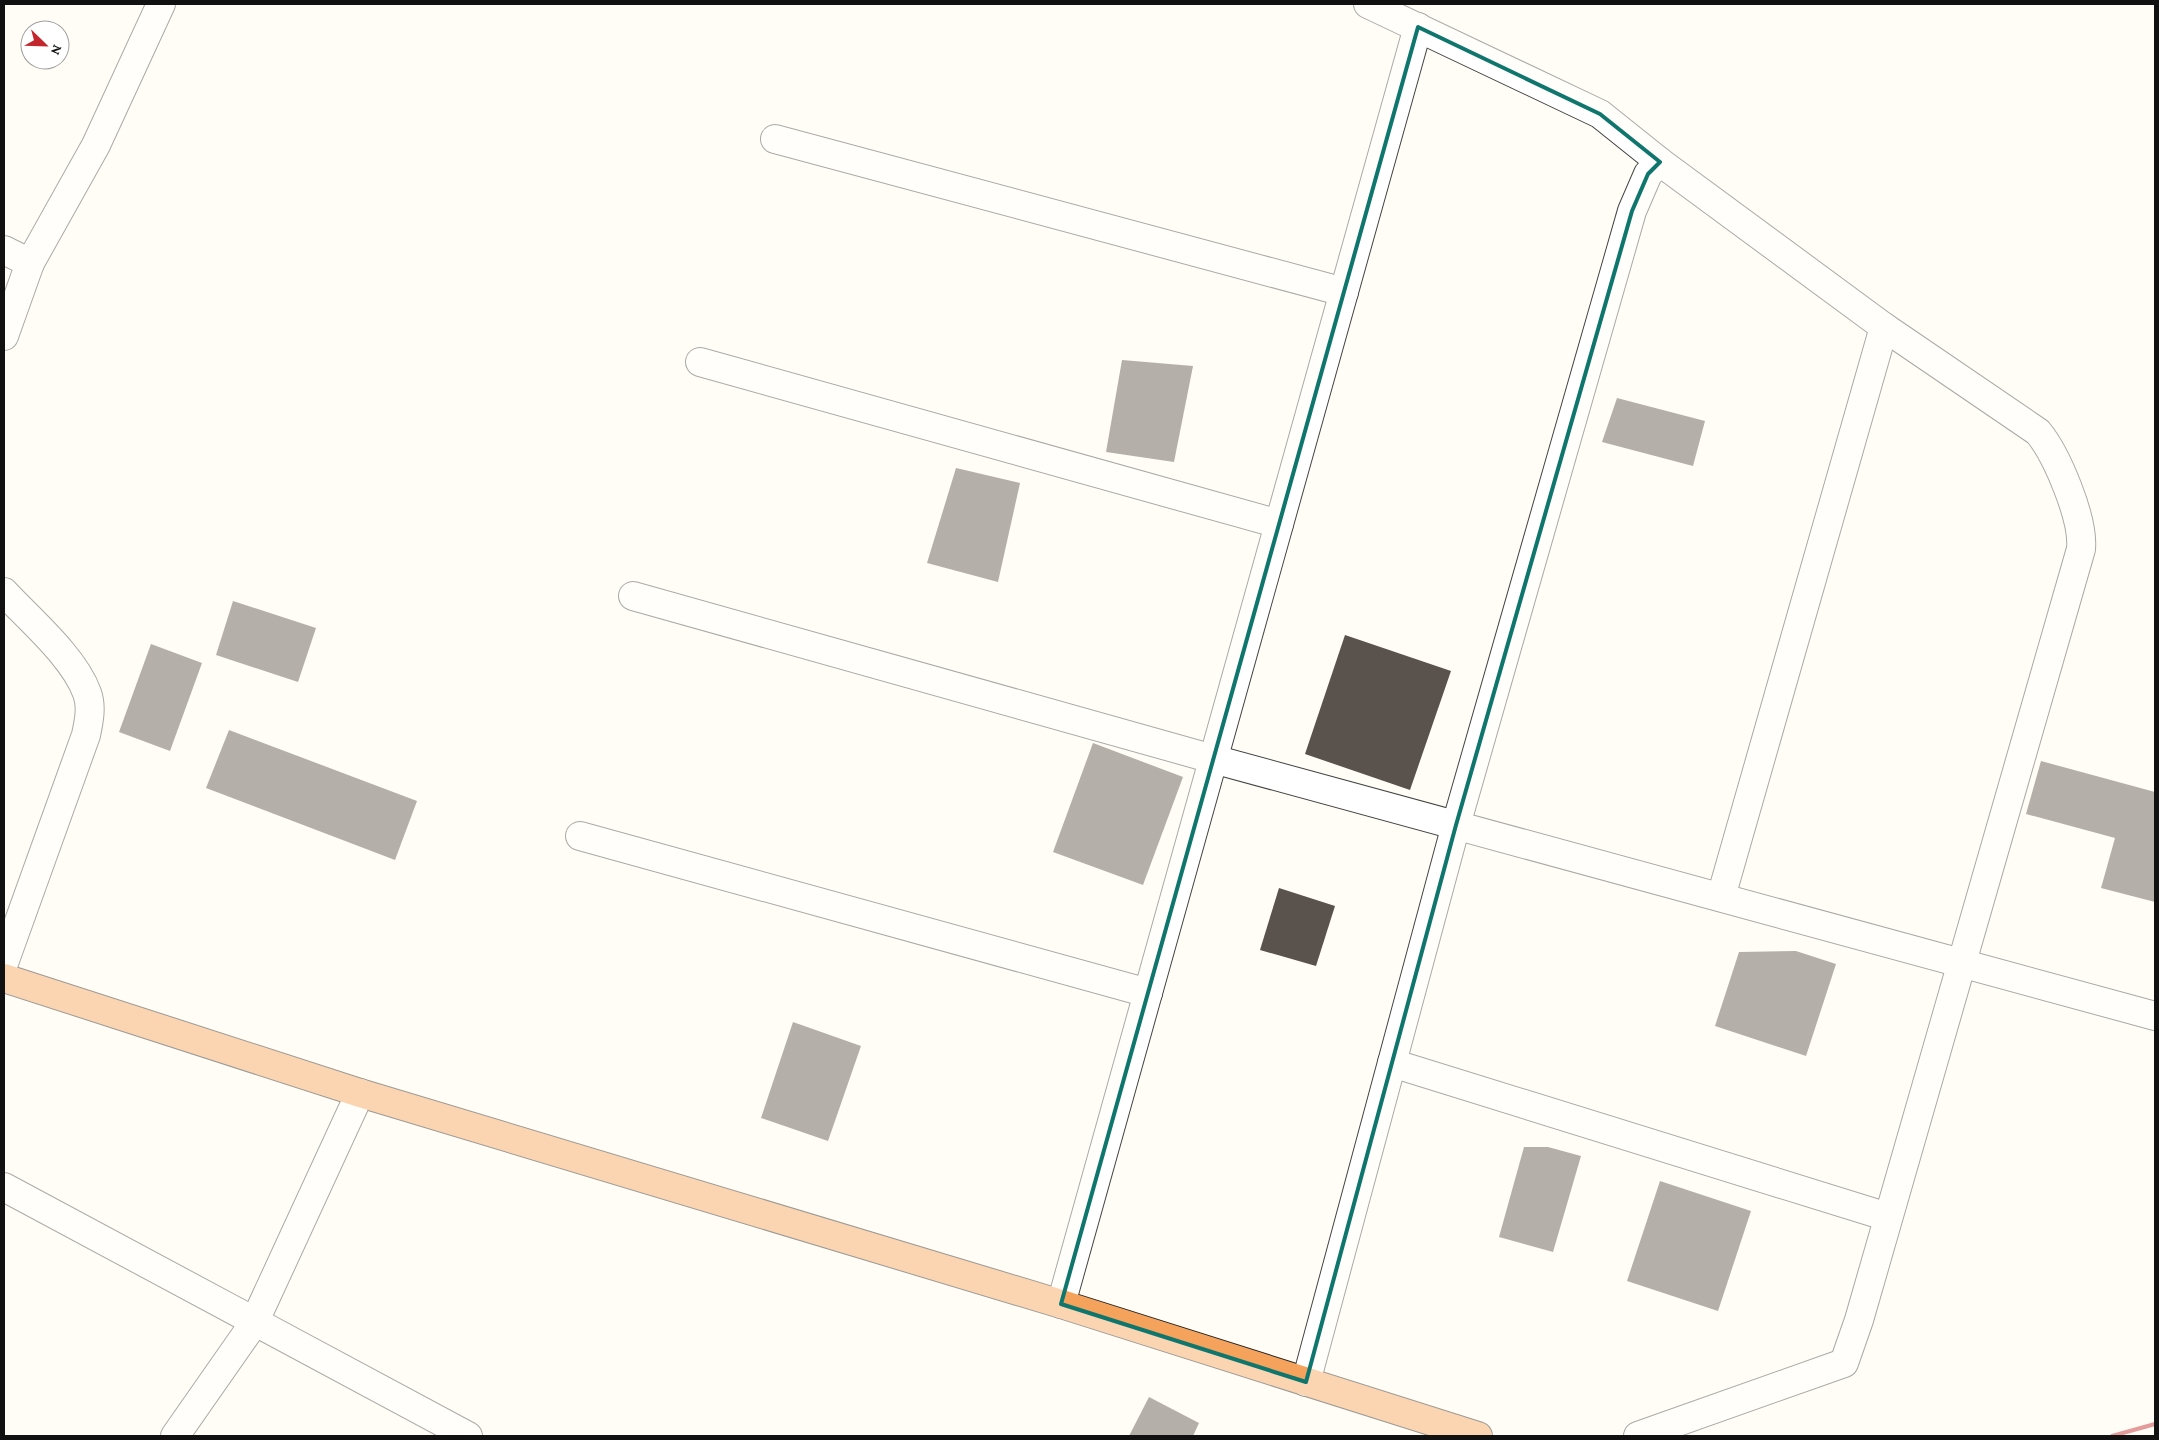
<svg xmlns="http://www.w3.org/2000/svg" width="2159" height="1440" viewBox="0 0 2159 1440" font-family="'Crimson Pro',serif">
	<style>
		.building { fill: #5a524d }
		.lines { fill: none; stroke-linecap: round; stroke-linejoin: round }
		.minor-casing { stroke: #444; stroke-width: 30 }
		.highway-casing { stroke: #222; stroke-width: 30 }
		.minor { stroke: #fff; stroke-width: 28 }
		.highway { stroke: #f5a25d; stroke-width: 28 }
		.rail { stroke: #c4262e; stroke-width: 4 }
		.marked { fill: none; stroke: #0f766e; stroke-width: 4; stroke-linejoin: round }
	</style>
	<rect width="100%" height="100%" fill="#fffdf5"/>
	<g class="building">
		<path d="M1122,360L1193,366L1174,462L1106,452Z"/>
		<path d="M1617,398L1705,421L1693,466L1602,442Z"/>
		<path d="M956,468L1020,483L998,582L927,563Z"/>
		<path d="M233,601L316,628L298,682L216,655Z"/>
		<path d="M1345,635L1451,671L1410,790L1305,754Z"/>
		<path d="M151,644L202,663L170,751L119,732Z"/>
		<path d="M229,730L417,801L395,860L206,788Z"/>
		<path d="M1093,743L1183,777L1143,885L1053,852Z"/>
		<path d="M2041,761L2155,792V902L2101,888L2115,838L2026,814Z"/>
		<path d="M1279,888L1335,906L1316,966L1260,950Z"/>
		<path d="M1796,951L1836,964L1806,1056L1715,1026L1739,952Z"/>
		<path d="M793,1022L861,1046L828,1141L761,1118Z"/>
		<path d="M1524,1147H1548L1581,1156L1553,1252L1499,1237Z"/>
		<path d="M1660,1181L1751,1211L1718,1311L1627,1281Z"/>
		<path d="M1149,1397L1199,1423L1193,1436H1129Z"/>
	</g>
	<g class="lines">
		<defs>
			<g id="minor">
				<path d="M1368,4L1600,114L1660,162L1884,327L2038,432C2057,455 2084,519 2081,549L1859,1320L1844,1363L1638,1436"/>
				<path d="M775,139L1344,292"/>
				<path d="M4,250L30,263"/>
				<path d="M4,336L30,263L96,145L161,4"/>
				<path d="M700,362L1279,524"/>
				<path d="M4,592C30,620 74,657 87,693C92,706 89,721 86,735L4,963"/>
				<path d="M633,596L1213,759L2155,1016"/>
				<path d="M580,836L1148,993"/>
				<path d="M1721,897L1884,327"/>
				<path d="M1392,1063L1888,1217"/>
				<path d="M4,1187L468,1436"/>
				<path d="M1061,1304L1418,27"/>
				<path d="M1306,1382L1456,825L1632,211L1648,174L1660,162"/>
				<path d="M175,1436L254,1323L360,1093"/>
			</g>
			<path id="highway" d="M4,978L360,1093L1061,1304L1478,1436"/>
		</defs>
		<use href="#minor" class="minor-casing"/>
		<use href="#highway" class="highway-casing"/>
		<use href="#minor" class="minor"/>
		<use href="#highway" class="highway"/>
		<path class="rail" d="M2112,1436L2155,1424"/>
	</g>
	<path d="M0 0H2159V1440H0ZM1418,27L1600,114L1660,162L1648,174L1632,211L1456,825L1306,1382L1061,1304Z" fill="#fffdf5" fill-opacity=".55" fill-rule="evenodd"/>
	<path class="marked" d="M1418,27L1600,114L1660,162L1648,174L1632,211L1456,825L1306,1382L1061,1304Z"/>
	<rect width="2159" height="1440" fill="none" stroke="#111111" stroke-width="10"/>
	<g transform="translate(45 45) rotate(113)"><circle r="24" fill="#ffffff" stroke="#a0a0a0"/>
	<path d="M0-4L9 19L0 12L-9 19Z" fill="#c4262e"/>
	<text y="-8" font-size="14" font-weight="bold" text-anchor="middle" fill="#111111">N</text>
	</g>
</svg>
